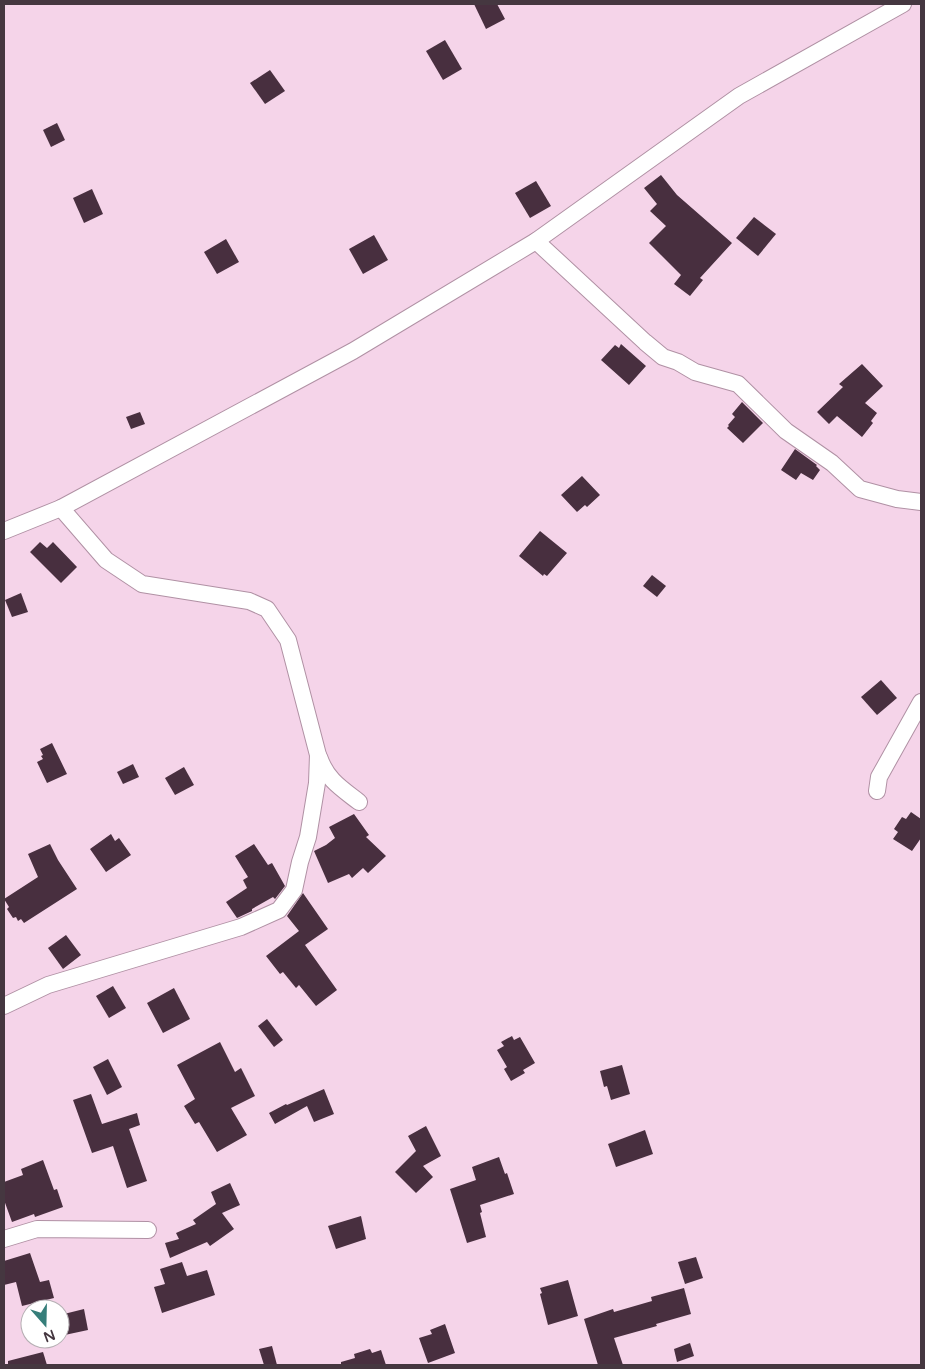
<svg xmlns="http://www.w3.org/2000/svg" width="925" height="1369" viewBox="0 0 925 1369" font-family="'Varela Round',sans-serif">
	<style>
		.building { fill: #482f3f }
		.lines { fill: none; stroke-linecap: round; stroke-linejoin: round }
		.street-casing { stroke: #b091a4; stroke-width: 18 }
		.street { stroke: #fff; stroke-width: 16 }
	</style>
	<rect width="100%" height="100%" fill="#f5d4e9"/>
	<g class="building">
		<path d="M474,4H497L505,19L486,29Z"/>
		<path d="M445,40L462,69L443,80L426,51Z"/>
		<path d="M270,70L285,91L265,104L250,83Z"/>
		<path d="M57,123L65,140L51,147L43,130Z"/>
		<path d="M661,175L677,195L732,243L700,278L703,280L690,296L674,284L681,275L649,243L666,226L650,211L657,204L644,188Z"/>
		<path d="M536,181L551,206L530,218L515,193Z"/>
		<path d="M92,189L103,214L84,223L73,198Z"/>
		<path d="M754,217L776,234L758,256L736,238Z"/>
		<path d="M374,235L388,260L363,274L349,249Z"/>
		<path d="M226,239L239,262L217,274L204,252Z"/>
		<path d="M621,344L646,366L629,385L601,360L615,345L619,348Z"/>
		<path d="M862,364L883,386L865,403L877,413L871,421L873,423L862,437L837,416L829,424L817,412L843,387L839,384Z"/>
		<path d="M742,402L763,423L743,443L727,428L729,426L728,425L735,417L732,414Z"/>
		<path d="M140,412L145,424L131,429L126,417Z"/>
		<path d="M795,449L817,465L816,466L820,470L813,480L801,473L796,480L781,470Z"/>
		<path d="M582,476L600,495L587,507L585,505L577,512L561,495Z"/>
		<path d="M540,531L567,553L547,576L544,574L543,576L519,556Z"/>
		<path d="M40,542L47,548L53,542L77,567L61,583L30,552Z"/>
		<path d="M652,575L666,586L657,597L643,586Z"/>
		<path d="M21,593L28,612L12,617L5,600Z"/>
		<path d="M881,680L897,698L877,715L861,697Z"/>
		<path d="M52,743L67,774L47,783L37,762L43,759L41,756L43,755L40,749Z"/>
		<path d="M133,764L139,777L123,784L117,772Z"/>
		<path d="M184,767L194,785L175,795L165,778Z"/>
		<path d="M911,812L921,819V838L912,851L893,839L898,832L894,829L902,817L906,819Z"/>
		<path d="M354,814L369,835L366,837L386,856L368,873L363,868L352,878L349,874L328,883L314,851L326,845L335,838L329,827Z"/>
		<path d="M111,834L115,841L119,838L131,855L106,872L90,849Z"/>
		<path d="M50,844L58,860L77,889L24,923L21,919L18,921L16,917L13,918L7,909L9,907L4,899L38,877L28,854Z"/>
		<path d="M254,844L268,865L272,863L285,886L275,899L273,897L252,909V911L237,918L226,902L247,888L243,880L248,877L235,856Z"/>
		<path d="M303,893L328,929L305,945L337,990L316,1006L299,985L296,988L283,972L280,974L266,956L299,931L287,916Z"/>
		<path d="M66,935L81,955L63,969L48,948Z"/>
		<path d="M113,986L126,1008L109,1018L96,996Z"/>
		<path d="M174,988L190,1019L163,1033L147,1003Z"/>
		<path d="M267,1019L283,1040L274,1047L258,1026Z"/>
		<path d="M512,1036L514,1040L520,1037L535,1063L523,1070L525,1073L511,1081L504,1069L507,1067L497,1050L504,1046L501,1042Z"/>
		<path d="M220,1042L235,1072L241,1068L255,1096L231,1108L247,1135L217,1152L199,1122L195,1124L184,1106L195,1099L177,1065Z"/>
		<path d="M108,1059L122,1087L107,1095L93,1067Z"/>
		<path d="M622,1065L630,1094L611,1100L607,1086L604,1087L600,1071Z"/>
		<path d="M324,1089L334,1114L314,1122L307,1106L275,1124L269,1113L286,1104L287,1105Z"/>
		<path d="M91,1094L102,1124L137,1113L140,1125L129,1129L147,1181L127,1188L113,1146L92,1153L73,1100Z"/>
		<path d="M426,1126L441,1156L423,1166L433,1177L416,1193L395,1172L416,1151L408,1136Z"/>
		<path d="M645,1130L653,1154L616,1167L608,1144Z"/>
		<path d="M499,1157L505,1174L507,1173L514,1194L480,1205L482,1212L480,1213L486,1237L467,1243L450,1189L476,1180L472,1167Z"/>
		<path d="M43,1160L54,1190L57,1189L63,1207L35,1217L34,1214L12,1222L4,1200V1182L23,1175L21,1169Z"/>
		<path d="M230,1183L240,1205L222,1213L234,1229L210,1246L207,1242L170,1258L165,1243L179,1239L176,1233L196,1224L193,1220L216,1204L211,1192Z"/>
		<path d="M361,1216L366,1239L336,1249L328,1226Z"/>
		<path d="M30,1253L40,1282L49,1280L54,1298L22,1306L16,1282L4,1285V1261Z"/>
		<path d="M696,1257L703,1278L685,1284L678,1262Z"/>
		<path d="M182,1262L187,1276L207,1270L215,1295L162,1313L154,1287L165,1284L160,1269Z"/>
		<path d="M568,1280L578,1316L548,1325L540,1294L542,1293L540,1288Z"/>
		<path d="M684,1288L691,1314L656,1324L657,1326L614,1338L623,1365H598L584,1319L613,1309L614,1312L652,1301L651,1297Z"/>
		<path d="M84,1309L88,1330L60,1336V1315Z"/>
		<path d="M445,1324L455,1353L428,1363L419,1338L432,1334L430,1330Z"/>
		<path d="M690,1343L694,1356L677,1362L674,1349Z"/>
		<path d="M272,1346L277,1365H264L259,1349Z"/>
		<path d="M370,1349L372,1353L381,1350L386,1365H341V1362L355,1358L354,1354Z"/>
		<path d="M43,1352L47,1365H8V1361Z"/>
	</g>
	<g class="lines">
		<defs>
			<g id="street">
				<path d="M536,241L645,342L663,357L678,362L695,372L738,384L786,431L832,463L860,489L897,499L921,502"/>
				<path d="M4,531L61,508L353,351L536,241L739,96L903,4"/>
				<path d="M319,757C327,780 341,788 359,802"/>
				<path d="M877,791L879,777L921,702"/>
				<path d="M4,1006L48,985L241,927L279,910L294,890L300,862L308,837L317,783L318,755L288,640L267,609L249,601L142,584L106,560L61,508"/>
				<path d="M4,1239L37,1229L148,1230"/>
			</g>
		</defs>
		<use href="#street" class="street-casing"/>
		<use href="#street" class="street"/>
	</g>
	<rect width="925" height="1369" fill="none" stroke="#453740" stroke-width="10"/>
	<g transform="translate(45 1324) rotate(160)"><circle r="24" fill="#ffffff" stroke="#b5afb3"/>
	<path d="M0-4L9 19L0 12L-9 19Z" fill="#367e7a"/>
	<text y="-8" font-size="14" font-weight="bold" text-anchor="middle" fill="#453740">N</text>
	</g>
</svg>
